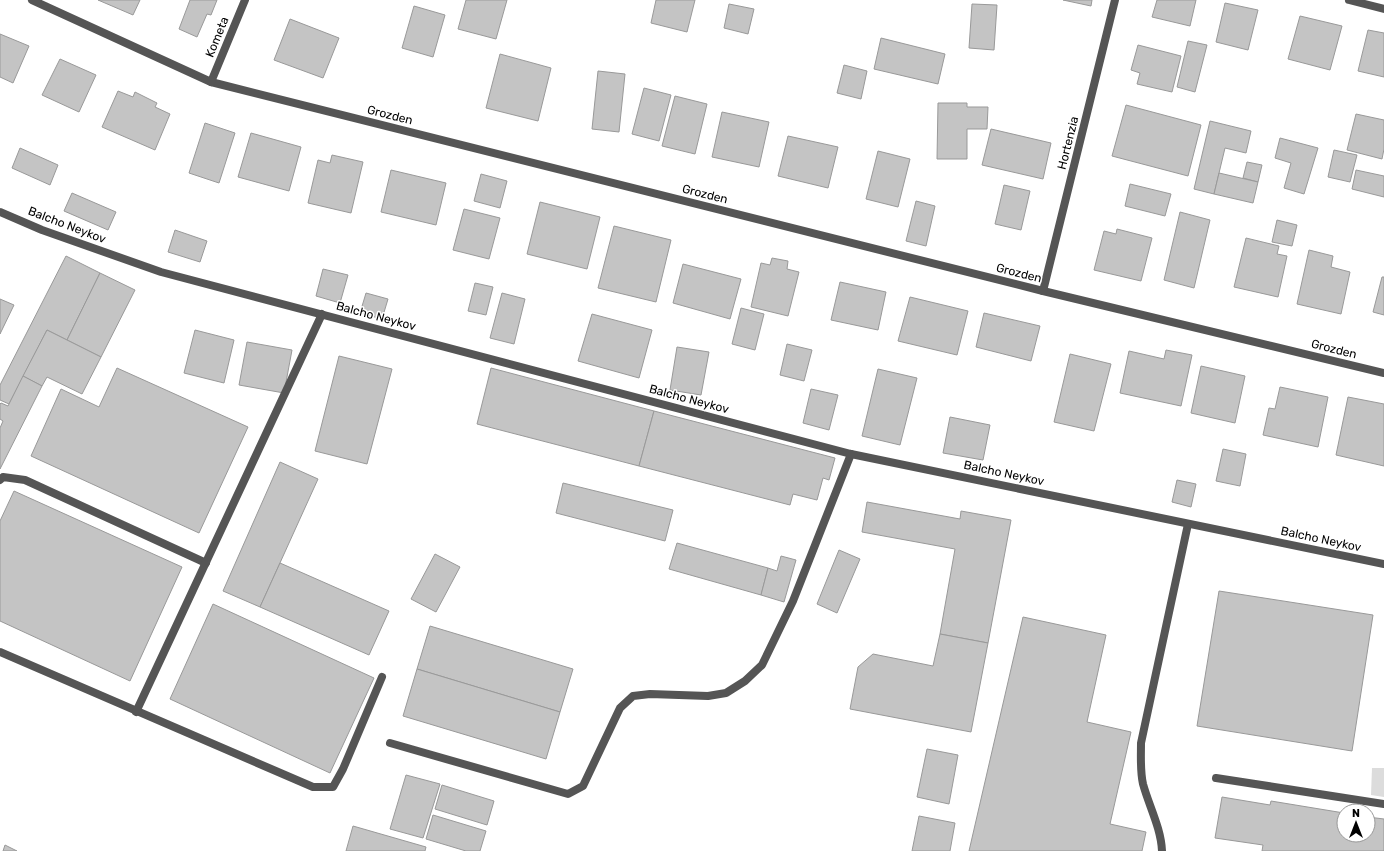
<svg xmlns="http://www.w3.org/2000/svg" width="1384" height="851" viewBox="0 0 1384 851" font-family="Rubik,sans-serif">
	<style>
		.green { fill: #dcdcdc }
		.building { fill: #c4c4c4; stroke: #999 }
		.lines { fill: none; stroke-linecap: round; stroke-linejoin: round }
		.service { stroke: #555; stroke-width: 8 }
		.minor { stroke: #555; stroke-width: 8 }
		.labels { text-anchor: middle; stroke-width: 3; stroke-linejoin: round; paint-order: stroke }
		.street-label { font-size: 12px; fill: #000; stroke: #fff }
	</style>
	<rect width="100%" height="100%" fill="#fff"/>
	<path class="green" d="M1372,768H1384V797L1371,795Z"/>
	<g class="building">
		<path d="M98,0H140L133,15Z"/>
		<path d="M190,0H217L211,15L207,14L197,37L179,29Z"/>
		<path d="M466,0H507L496,39L458,29Z"/>
		<path d="M656,0H695L687,32L651,23Z"/>
		<path d="M1063,0H1092L1091,6Z"/>
		<path d="M1157,0H1196L1190,26L1152,17Z"/>
		<path d="M1225,3L1258,10L1248,50L1216,42Z"/>
		<path d="M729,4L754,9L748,34L724,28Z"/>
		<path d="M972,4L997,5L994,50L969,48Z"/>
		<path d="M414,6L445,15L433,57L402,48Z"/>
		<path d="M1300,16L1342,26L1330,70L1288,59Z"/>
		<path d="M290,19L339,38L323,78L274,60Z"/>
		<path d="M1368,30L1384,33V77L1358,71Z"/>
		<path d="M0,34L29,46L13,83L0,77Z"/>
		<path d="M881,38L945,54L938,84L874,69Z"/>
		<path d="M1188,41L1207,45L1195,92L1177,87Z"/>
		<path d="M1138,45L1181,56L1172,92L1137,84L1140,73L1131,70Z"/>
		<path d="M500,54L551,68L538,121L486,108Z"/>
		<path d="M60,59L96,75L79,112L42,95Z"/>
		<path d="M844,65L867,71L861,99L837,93Z"/>
		<path d="M598,71L625,74L619,132L592,129Z"/>
		<path d="M644,88L671,95L659,141L632,134Z"/>
		<path d="M118,91L133,97L135,92L157,103L155,107L170,114L155,150L102,127Z"/>
		<path d="M675,96L707,104L695,154L662,146Z"/>
		<path d="M938,103H967V107H988L987,129H967V159H937Z"/>
		<path d="M1126,105L1201,125L1188,176L1112,156Z"/>
		<path d="M722,112L769,122L759,167L712,157Z"/>
		<path d="M1356,114L1384,120V149L1382,159L1347,150Z"/>
		<path d="M1210,121L1251,131L1246,153L1225,148L1214,194L1194,189Z"/>
		<path d="M205,123L235,133L219,183L189,173Z"/>
		<path d="M991,129L1051,143L1043,179L982,165Z"/>
		<path d="M251,133L301,147L289,191L238,177Z"/>
		<path d="M788,136L838,147L828,188L778,176Z"/>
		<path d="M1280,138L1318,148L1304,194L1284,188L1291,163L1275,158Z"/>
		<path d="M20,148L58,165L50,185L12,168Z"/>
		<path d="M1334,150L1357,155L1350,182L1328,177Z"/>
		<path d="M878,151L910,159L898,207L866,199Z"/>
		<path d="M332,155L363,162L351,213L308,203L318,160L330,163Z"/>
		<path d="M1247,162L1262,165L1258,182L1243,178Z"/>
		<path d="M391,170L446,183L436,225L381,212Z"/>
		<path d="M1356,170L1384,176V197L1352,189Z"/>
		<path d="M1219,173L1258,182L1253,203L1214,194Z"/>
		<path d="M481,174L507,181L500,208L474,201Z"/>
		<path d="M1130,184L1171,194L1165,216L1125,206Z"/>
		<path d="M1004,185L1030,191L1021,230L995,224Z"/>
		<path d="M72,193L116,212L108,230L64,211Z"/>
		<path d="M916,201L935,206L926,246L906,241Z"/>
		<path d="M540,202L600,217L587,269L527,254Z"/>
		<path d="M464,209L500,218L489,259L453,250Z"/>
		<path d="M1180,212L1210,220L1194,288L1164,280Z"/>
		<path d="M1277,220L1297,225L1292,246L1272,242Z"/>
		<path d="M614,226L671,240L656,302L598,288Z"/>
		<path d="M1117,229L1152,238L1141,281L1094,270L1104,231L1116,234Z"/>
		<path d="M175,230L207,241L200,262L168,252Z"/>
		<path d="M1246,238L1279,246L1277,254L1287,256L1278,297L1234,287Z"/>
		<path d="M1309,250L1333,256L1331,267L1350,272L1341,314L1297,304Z"/>
		<path d="M66,256L100,273L67,340L47,330L9,404L0,400V385Z"/>
		<path d="M772,258L788,261L787,269L799,272L788,316L751,307L761,263L770,265Z"/>
		<path d="M683,264L741,279L730,319L673,303Z"/>
		<path d="M323,269L348,275L340,303L316,296Z"/>
		<path d="M100,273L135,290L101,357L67,340Z"/>
		<path d="M1382,277H1384V315L1373,312Z"/>
		<path d="M840,282L886,292L878,330L831,320Z"/>
		<path d="M475,283L493,287L486,315L468,311Z"/>
		<path d="M366,293L388,299L382,319L360,313Z"/>
		<path d="M502,293L525,299L514,344L490,338Z"/>
		<path d="M910,297L968,311L957,355L898,341Z"/>
		<path d="M0,299L14,305L0,334Z"/>
		<path d="M741,308L764,314L755,350L732,344Z"/>
		<path d="M984,313L1040,326L1031,361L976,347Z"/>
		<path d="M592,314L652,330L639,378L578,361Z"/>
		<path d="M47,330L101,357L82,394L47,377L42,386L23,376Z"/>
		<path d="M195,330L234,340L224,383L184,373Z"/>
		<path d="M247,342L292,350L284,393L239,385Z"/>
		<path d="M787,344L812,350L804,381L780,375Z"/>
		<path d="M677,347L709,352L701,395L670,390Z"/>
		<path d="M1166,350L1192,355L1181,406L1120,393L1129,351L1164,359Z"/>
		<path d="M1070,354L1111,364L1094,431L1054,422Z"/>
		<path d="M339,356L392,369L367,464L315,451Z"/>
		<path d="M1201,366L1245,376L1235,423L1191,413Z"/>
		<path d="M117,368L248,427L199,533L31,456L61,389L99,407Z"/>
		<path d="M491,368L654,411L639,466L477,424Z"/>
		<path d="M878,369L917,378L900,445L862,436Z"/>
		<path d="M23,376L42,386L0,469V428L3,421L0,419V404L1,403L8,406Z"/>
		<path d="M1280,387L1328,397L1318,447L1263,435L1269,408L1275,409Z"/>
		<path d="M811,389L838,395L829,430L803,423Z"/>
		<path d="M1348,397L1384,404V466L1336,455Z"/>
		<path d="M654,411L835,458L829,480L823,478L817,500L793,494L790,505L639,466Z"/>
		<path d="M950,417L990,425L983,460L943,453Z"/>
		<path d="M1223,449L1246,454L1240,486L1216,481Z"/>
		<path d="M280,462L318,479L260,607L223,591Z"/>
		<path d="M1177,480L1196,484L1191,507L1172,502Z"/>
		<path d="M563,483L673,510L665,541L556,513Z"/>
		<path d="M14,491L182,567L130,681L0,621V521Z"/>
		<path d="M867,502L960,519L961,511L1011,520L988,643L940,634L955,549L862,532Z"/>
		<path d="M677,543L768,568L761,595L669,569Z"/>
		<path d="M839,550L860,559L837,613L817,604Z"/>
		<path d="M435,554L460,567L436,612L411,599Z"/>
		<path d="M781,556L796,560L784,602L761,595L768,568L777,571Z"/>
		<path d="M280,563L389,611L369,655L260,607Z"/>
		<path d="M1219,591L1373,615L1352,751L1197,726Z"/>
		<path d="M213,604L374,678L330,773L170,699Z"/>
		<path d="M1023,617L1106,635L1087,722L1131,732L1110,824L1146,832L1142,851H969Z"/>
		<path d="M430,626L573,669L560,712L417,669Z"/>
		<path d="M940,634L988,643L971,732L850,709L858,667L873,654L933,666Z"/>
		<path d="M417,669L560,712L546,759L403,716Z"/>
		<path d="M927,749L958,755L949,804L917,797Z"/>
		<path d="M406,775L440,784L423,838L390,829Z"/>
		<path d="M442,785L494,801L487,825L435,809Z"/>
		<path d="M1222,797L1270,805L1271,801L1344,813V835H1368V817L1384,819V851H1262L1263,845L1215,838Z"/>
		<path d="M433,815L486,831L480,851H466L426,839Z"/>
		<path d="M919,816L955,823L950,851H912Z"/>
		<path d="M353,826L426,847L425,851H346Z"/>
		<path d="M5,845L17,851H3Z"/>
	</g>
	<g class="lines">
		<g class="service">
			<path d="M0,480L3,477L25,480L206,563"/>
			<path d="M0,652L313,787H333L343,769L382,677"/>
			<path d="M136,712L322,314"/>
			<path d="M390,743L568,794L583,786L620,708L633,696L650,694L708,696L726,693L745,681L762,665L793,601L851,454"/>
			<path d="M1216,778L1384,804"/>
			<path d="M1162,851C1161,828 1149,806 1143,784C1140,771 1141,757 1141,743L1188,524"/>
		</g>
		<g class="minor">
			<path d="M32,0L211,82L1043,291L1384,373"/>
			<path d="M1349,0L1384,9"/>
			<path d="M211,82L245,0"/>
			<path d="M0,212L42,230L161,272L851,454L1384,564"/>
			<path d="M1043,291L1115,0"/>
		</g>
	</g>
	<g class="labels">
		<g class="street-label">
			<text transform="translate(217 37) rotate(-68)" y="4">Kometa</text>
			<text transform="translate(390 115) rotate(14)" y="4">Grozden</text>
			<text transform="translate(1068 143) rotate(-76)" y="4">Hortenzia</text>
			<text transform="translate(705 194) rotate(14)" y="4">Grozden</text>
			<text transform="translate(67 225) rotate(21)" y="4">Balcho Neykov</text>
			<text transform="translate(1019 273) rotate(14)" y="4">Grozden</text>
			<text transform="translate(376 316) rotate(15)" y="4">Balcho Neykov</text>
			<text transform="translate(1334 349) rotate(14)" y="4">Grozden</text>
			<text transform="translate(689 399) rotate(15)" y="4">Balcho Neykov</text>
			<text transform="translate(1004 473) rotate(12)" y="4">Balcho Neykov</text>
			<text transform="translate(1321 539) rotate(12)" y="4">Balcho Neykov</text>
		</g>
	</g>
	<g transform="translate(1356 823)"><circle r="19" fill="#ffffff" stroke="#999999"/>
	<path d="M0-3L7 15L0 10L-7 15Z" fill="#000000"/>
	<text y="-6" font-size="11" font-weight="bold" text-anchor="middle" fill="#000000">N</text>
	</g>
</svg>
